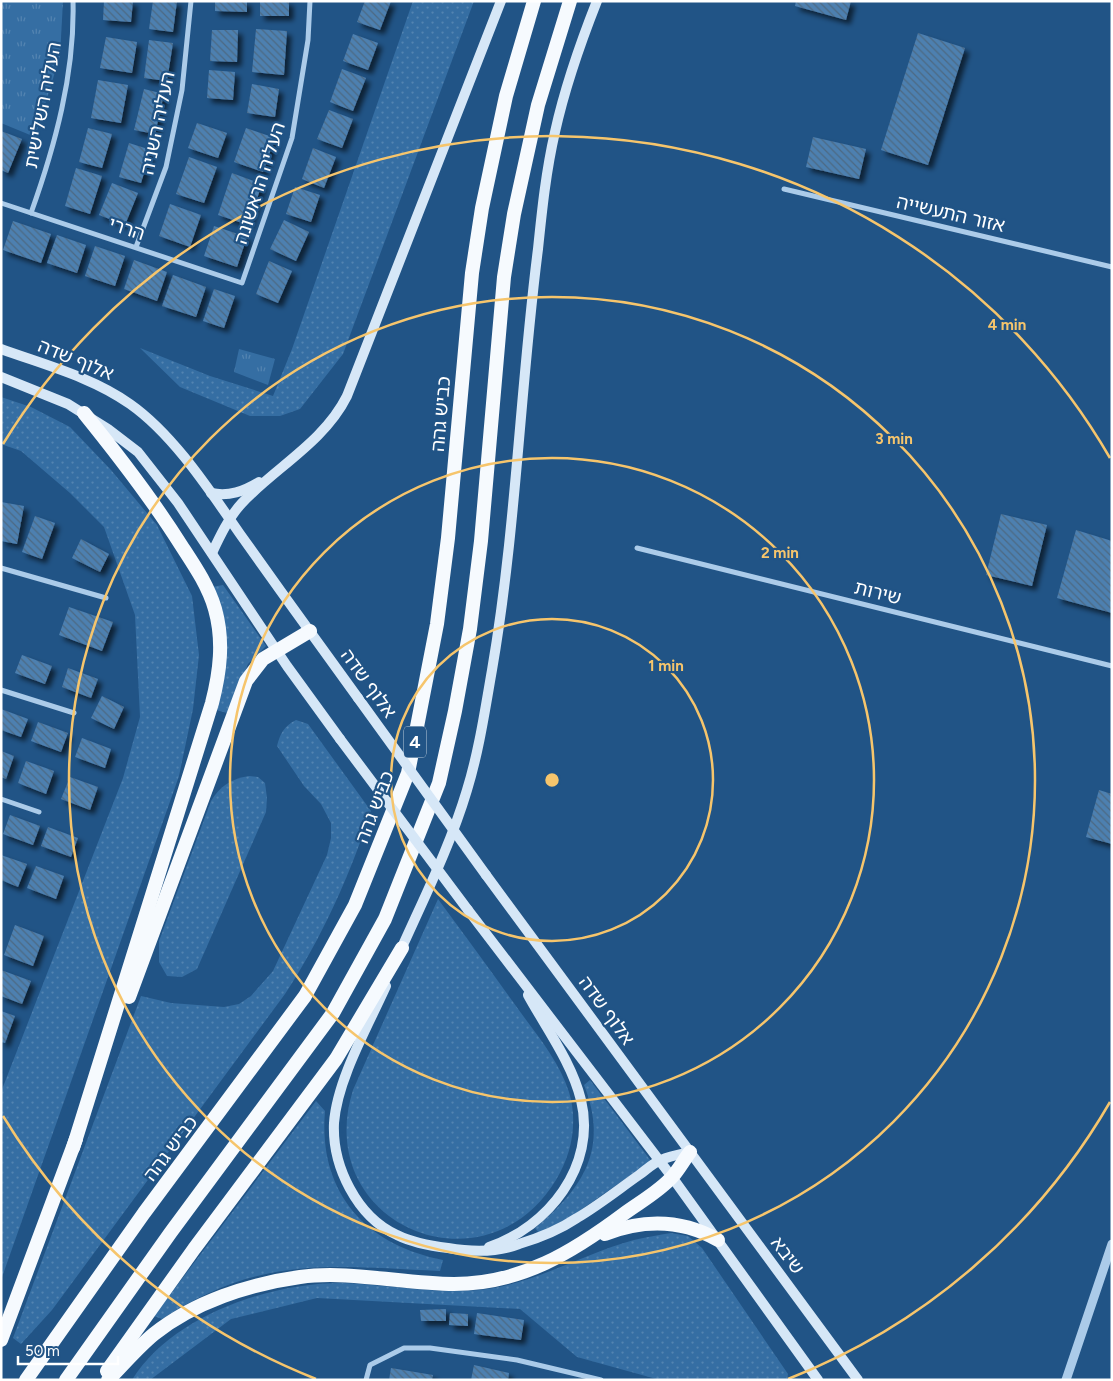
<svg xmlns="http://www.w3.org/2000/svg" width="1113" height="1381" viewBox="0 0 1113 1381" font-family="Figtree,'Noto Sans Hebrew',sans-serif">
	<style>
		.grass { fill: url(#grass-dots) }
		.park { fill: url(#park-tufts) }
		.building { fill: url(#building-back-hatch); filter: url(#shadow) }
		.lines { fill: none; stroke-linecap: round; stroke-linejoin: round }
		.minor { stroke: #abcbe9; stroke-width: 5 }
		.tertiary { stroke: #abcbe9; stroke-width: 9 }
		.secondary { stroke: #d6e7f7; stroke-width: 10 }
		.trunk { stroke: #f6fafe; stroke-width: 14 }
		.secondary-bridge { stroke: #d6e7f7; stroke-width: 10 }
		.ring { fill: none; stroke: #f6c56c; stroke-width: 2.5 }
		.labels { text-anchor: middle; stroke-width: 4.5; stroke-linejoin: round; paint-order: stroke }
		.shield { fill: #215486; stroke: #bcccdb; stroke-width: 1 }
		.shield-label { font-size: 18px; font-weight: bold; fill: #fff }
		.street-label { font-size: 19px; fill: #fff; stroke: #215486 }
		.centre { fill: #f6c56c; stroke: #215486; stroke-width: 2.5 }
		.ring-label { font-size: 15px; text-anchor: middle; font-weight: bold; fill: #f6c56c; stroke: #215486; stroke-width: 4.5; stroke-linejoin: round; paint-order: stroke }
	</style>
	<defs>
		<pattern id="grass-dots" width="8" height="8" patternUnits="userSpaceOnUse" patternTransform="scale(1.25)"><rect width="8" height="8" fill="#356ea3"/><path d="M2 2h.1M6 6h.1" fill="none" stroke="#5384b1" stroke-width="1.8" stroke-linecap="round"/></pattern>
		<pattern id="park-tufts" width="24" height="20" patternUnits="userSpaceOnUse" patternTransform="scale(1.25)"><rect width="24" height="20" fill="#356ea3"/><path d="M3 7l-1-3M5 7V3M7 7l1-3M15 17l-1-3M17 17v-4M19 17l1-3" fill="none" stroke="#5384b1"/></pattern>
		<pattern id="building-back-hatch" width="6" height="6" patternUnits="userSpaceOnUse" patternTransform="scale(1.25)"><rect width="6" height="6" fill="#4e80b0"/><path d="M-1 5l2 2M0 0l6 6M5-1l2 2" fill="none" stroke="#4d6983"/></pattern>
		<filter id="shadow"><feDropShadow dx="4.5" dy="4.5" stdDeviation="2.5" flood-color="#0009"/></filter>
	</defs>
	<rect width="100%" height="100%" fill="#215486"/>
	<g class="grass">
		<path d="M413,1H474L343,354L300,409L280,416H250L180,387L140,348L210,376L273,396L292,349Z"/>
		<path d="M1,397L31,407L70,427L111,470L157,525L192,596L199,655L193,709L179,776L1,1280V1092L123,778L140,717L135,615L104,527L70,493L21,451L1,444Z"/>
		<path d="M223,585L266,646L248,664L227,713L216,710L212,587Z"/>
		<path d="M296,720L308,724L371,811C350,875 322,938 285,994L52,1310L21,1344L13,1338L141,996L171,1003L224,1007L239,1004L251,996L273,971L327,855L331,838V823L321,804L304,786L277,746C280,734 284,726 296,720Z"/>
		<path d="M249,776L258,777L265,783L267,798L266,812L197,969L182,977L167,976L159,962V941L211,801C220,786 231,779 249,776Z"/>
		<path d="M438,899C464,934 490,970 516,1006C535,1033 559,1060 569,1092C578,1122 572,1154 556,1180C484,1298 311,1223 353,1090Z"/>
		<path d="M590,1080L651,1161L572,1216L539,1233L535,1228C584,1188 609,1148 584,1085Z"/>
		<path d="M316,1101L325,1111C318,1192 365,1245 443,1260L440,1271C329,1266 261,1255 162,1319L154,1316Z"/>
		<path d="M671,1233L688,1236L702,1248L788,1374L787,1380H660L577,1357L520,1309L317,1298L231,1319L150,1380H132C172,1315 272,1282 344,1283C389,1285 435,1294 480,1290C535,1284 582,1254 634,1240C646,1237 659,1235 671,1233Z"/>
	</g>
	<g class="park">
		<path d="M1,1H63L60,56L35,137L1,123Z"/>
		<path d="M239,349L275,359L268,385L234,372Z"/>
	</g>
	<g class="building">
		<path d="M104,1H133L131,22L103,20Z"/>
		<path d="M153,1H177L173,32L149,29Z"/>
		<path d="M215,1H247V12L215,11Z"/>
		<rect x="260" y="1" width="29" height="15"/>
		<path d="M365,1H391L380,30L357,22Z"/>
		<path d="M796,1H851L846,20L795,6Z"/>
		<path d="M256,29L287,31L284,75L252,72Z"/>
		<path d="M212,30H238L237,62L210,61Z"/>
		<path d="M918,33L965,48L928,165L881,150Z"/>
		<path d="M353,34L378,43L368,70L343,61Z"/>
		<path d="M106,37L137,42L132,73L100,68Z"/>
		<path d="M149,40L173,43L167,81L144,78Z"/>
		<path d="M342,69L366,78L353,111L330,102Z"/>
		<path d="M209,70L235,72L233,100L207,98Z"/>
		<path d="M98,80L128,85L121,123L91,118Z"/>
		<path d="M252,84L279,89L275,117L247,113Z"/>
		<path d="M144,89L164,94L155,134L134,130Z"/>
		<path d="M329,110L353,119L342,148L317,139Z"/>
		<path d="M197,123L227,133L218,158L188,148Z"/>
		<path d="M88,128L112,134L102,168L79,162Z"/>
		<path d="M246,128L275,138L263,172L234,162Z"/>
		<path d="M1,131L22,139L8,173L1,170Z"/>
		<path d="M813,137L866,149L859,179L806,167Z"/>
		<path d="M129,143L151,150L141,183L119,177Z"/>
		<path d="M313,148L336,157L324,188L302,179Z"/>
		<path d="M189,157L217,167L204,203L176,194Z"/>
		<path d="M76,168L102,176L90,214L65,206Z"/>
		<path d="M232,173L262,184L248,225L218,215Z"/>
		<path d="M112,183L138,193L125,225L99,215Z"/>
		<path d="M295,187L320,195L311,222L286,214Z"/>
		<path d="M170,204L201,215L190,247L159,236Z"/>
		<path d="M284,220L309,232L296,261L270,249Z"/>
		<path d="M13,221L51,234L41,263L3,250Z"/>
		<path d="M214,226L247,237L237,267L204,256Z"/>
		<path d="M57,235L86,245L77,273L47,263Z"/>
		<path d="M95,246L125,256L115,286L85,276Z"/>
		<path d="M134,260L167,272L157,301L124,289Z"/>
		<path d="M269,261L292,271L278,303L256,294Z"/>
		<path d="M173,275L206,287L196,317L162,306Z"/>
		<path d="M214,289L235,296L224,328L203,321Z"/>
		<path d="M1,502L24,506L17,544L1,541Z"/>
		<path d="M1001,514L1047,525L1032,586L986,575Z"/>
		<path d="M35,516L55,523L42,559L22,552Z"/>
		<path d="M1076,530L1112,541V613L1057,598Z"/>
		<path d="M81,539L109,554L100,572L72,558Z"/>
		<path d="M69,607L113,622L102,651L59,635Z"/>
		<path d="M22,655L52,666L45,684L15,673Z"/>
		<path d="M68,668L98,679L91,698L62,687Z"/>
		<path d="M102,696L124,707L114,729L91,718Z"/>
		<path d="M1,709L28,719L21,737L1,730Z"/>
		<path d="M38,722L68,733L61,752L31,741Z"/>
		<path d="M82,738L111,749L105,768L75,757Z"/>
		<path d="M1,751L14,756L6,779L1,777Z"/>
		<path d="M26,761L54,771L46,794L18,783Z"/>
		<path d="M70,777L98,787L90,810L61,799Z"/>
		<path d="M1099,790L1112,794V844L1086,837Z"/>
		<path d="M10,815L40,826L33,845L3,834Z"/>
		<path d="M48,827L78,838L71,857L41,846Z"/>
		<path d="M1,855L27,864L18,887L1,880Z"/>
		<path d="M36,866L64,876L56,899L27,888Z"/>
		<path d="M15,925L44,936L33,966L4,955Z"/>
		<path d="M1,970L31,981L22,1004L1,996Z"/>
		<path d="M1,1011L15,1016L5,1043L1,1042Z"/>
		<path d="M446,1309V1321H421L420,1310Z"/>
		<path d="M450,1313L468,1314V1326L449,1325Z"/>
		<path d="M477,1313L524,1320L521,1340L474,1334Z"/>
		<path d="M474,1365L509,1373L508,1380H471Z"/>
		<path d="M391,1368L433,1375L432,1380H389Z"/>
	</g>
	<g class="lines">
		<g class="minor">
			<path d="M784,189L1112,267"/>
			<path d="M1,203L242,283L292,138L308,40L310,1"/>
			<path d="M31,213C55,146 75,73 73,1"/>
			<path d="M136,247L166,167L182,90L191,1"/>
			<path d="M637,548L1112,666"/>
			<path d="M1,568L106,598"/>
			<path d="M1,690L74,713"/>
			<path d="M1,799L39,812"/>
			<path d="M366,1380L370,1365L404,1348H430L517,1360L601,1380"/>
		</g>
		<path class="tertiary" d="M1066,1380L1112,1244"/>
		<g class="secondary">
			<path d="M1,349C45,365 92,377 130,404C174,435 210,491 240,534C279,589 318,643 358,698"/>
			<path d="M1,377L68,404L108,429L138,452L178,503L287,666L340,739"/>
			<path d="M211,493C229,497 244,491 259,482"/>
			<path d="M212,553C220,536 229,517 242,503C276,467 324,442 347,396L501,1"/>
			<path d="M486,875L858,1380"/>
			<path d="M468,910L672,1177L818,1380"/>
			<path d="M399,954C423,900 450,847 467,790C479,751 485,710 492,670C516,531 520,389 538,249C542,210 546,171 555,132C565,87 580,44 597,1"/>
			<path d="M386,986C368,1026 337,1080 334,1123C332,1166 357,1217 397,1235C413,1243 431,1246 448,1248C472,1252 496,1253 519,1244C539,1238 559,1230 577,1218C599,1205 619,1189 639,1175C646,1170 653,1163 661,1160C670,1156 681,1154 690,1152"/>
			<path d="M489,1247C548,1227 597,1166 581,1100C572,1063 546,1028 528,995"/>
		</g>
		<g class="trunk">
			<path d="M129,997L246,681L263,659L310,631"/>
			<path d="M73,1148L212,703C220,672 224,641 215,609C208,585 194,565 181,545C152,499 118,455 84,413"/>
			<path d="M605,1234C644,1219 681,1219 718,1240"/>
			<path d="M1,1340L76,1139"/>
			<path d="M107,1371L194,1249L336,1059L402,948"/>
			<path d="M26,1380L144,1213L305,996L355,905L408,773L437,624L448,538L472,273L482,208L506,96L534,1"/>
			<path d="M66,1380L171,1232L333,1013L385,919L439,783L455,711L470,629L481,541L504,277L514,214L538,105L570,1"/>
			<path d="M108,1380C123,1365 137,1348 154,1334C194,1302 249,1284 300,1277C349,1270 404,1284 454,1284C521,1284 573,1252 625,1213C640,1202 660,1191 673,1176C679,1169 684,1160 690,1152"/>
		</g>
		<g class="secondary-bridge">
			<path d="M358,698L486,875"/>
			<path d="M340,739L468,910"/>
		</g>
	</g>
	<g class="ring">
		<circle cx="552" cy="780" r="161"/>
		<circle cx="552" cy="780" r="322"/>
		<circle cx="552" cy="780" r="483"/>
		<path d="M1110 1102A644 644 0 0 1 788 1379M316 1379A644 644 0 0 1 3 1116M3 444A644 644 0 0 1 1110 458"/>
	</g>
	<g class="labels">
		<rect class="shield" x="404" y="726.5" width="22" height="31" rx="4"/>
		<g class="shield-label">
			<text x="415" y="748">4</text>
		</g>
		<g class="street-label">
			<text transform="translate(42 105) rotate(-79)" y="7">העליה השלישית</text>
			<text transform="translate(157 123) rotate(-78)" y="7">העליה השניה</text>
			<text transform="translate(259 183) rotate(-72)" y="7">העליה הראשונה</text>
			<text transform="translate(951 213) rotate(13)" y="7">אזור התעשייה</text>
			<text transform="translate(127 228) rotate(18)" y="7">הררי</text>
			<text transform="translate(76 359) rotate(22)" y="7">אלוף שדה</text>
			<text transform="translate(440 414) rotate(-85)" y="7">כביש גהה</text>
			<text transform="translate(878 592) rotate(14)" y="7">שירות</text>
			<text transform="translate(369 683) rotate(54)" y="7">אלוף שדה</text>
			<text transform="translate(374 807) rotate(-69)" y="7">כביש גהה</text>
			<text transform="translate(607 1010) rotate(54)" y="7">אלוף שדה</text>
			<text transform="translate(170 1148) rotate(-53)" y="7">כביש גהה</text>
			<text transform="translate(788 1255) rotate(53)" y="7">שיבא</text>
		</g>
	</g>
	<circle cx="552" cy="780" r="8" class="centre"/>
	<g class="ring-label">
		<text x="1007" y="330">4 min</text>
		<text x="894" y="444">3 min</text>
		<text x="780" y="558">2 min</text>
		<text x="666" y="671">1 min</text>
	</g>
	<rect width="1113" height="1381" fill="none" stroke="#ffffff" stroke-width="5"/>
	<path d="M18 1356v8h100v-8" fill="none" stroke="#ffffff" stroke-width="2.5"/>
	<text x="25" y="1356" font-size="15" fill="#ffffff" stroke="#215486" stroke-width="4" paint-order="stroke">50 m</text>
</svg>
